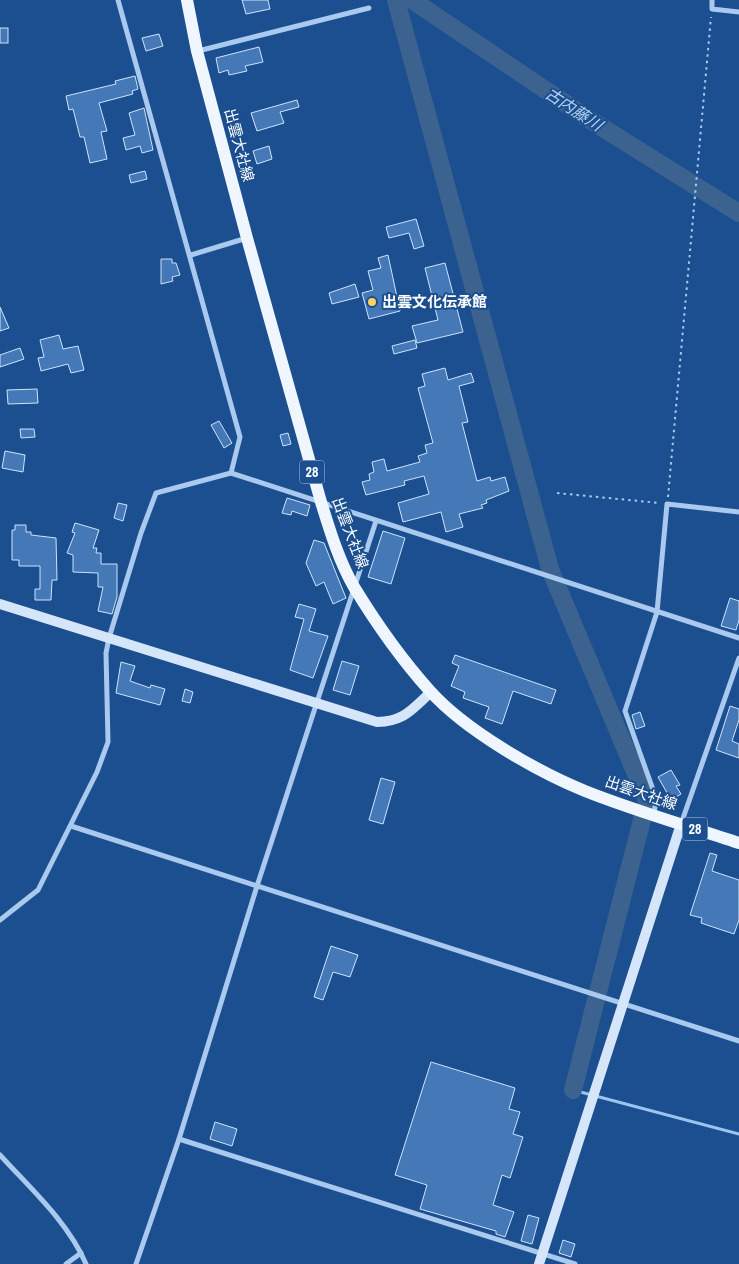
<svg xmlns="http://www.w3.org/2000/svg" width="739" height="1264" viewBox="0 0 739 1264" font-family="'Archivo Narrow','Noto Sans JP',sans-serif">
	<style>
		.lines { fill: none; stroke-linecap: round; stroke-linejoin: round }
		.stream { stroke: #9cc4f0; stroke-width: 3 }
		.river { stroke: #3c6290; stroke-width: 18 }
		.building { fill: #4478b7; stroke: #cfe3fa }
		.path { stroke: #a9c9ee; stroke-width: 2; stroke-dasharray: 2.5 4; stroke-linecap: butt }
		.street { stroke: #a9c9ee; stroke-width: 5 }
		.secondary { stroke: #d6e6fa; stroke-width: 10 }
		.primary { stroke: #f0f6ff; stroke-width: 12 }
		.poi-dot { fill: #ffd166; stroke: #1b4f8f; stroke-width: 2 }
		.labels { text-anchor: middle; stroke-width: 4; stroke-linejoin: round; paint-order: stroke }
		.shield { fill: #1b4f8f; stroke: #bbcadd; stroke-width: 1 }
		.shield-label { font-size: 14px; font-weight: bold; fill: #fff }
		.street-label { font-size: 15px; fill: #fff; stroke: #1b4f8f }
		.poi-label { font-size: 15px; font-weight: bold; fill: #fff; stroke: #1b4f8f; text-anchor: start }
		.water-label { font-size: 16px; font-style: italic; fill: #b5d3f5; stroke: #1b4f8f }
	</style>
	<rect width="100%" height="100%" fill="#1b4f8f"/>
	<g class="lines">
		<path class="stream" d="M573,1090L739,1134"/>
		<g class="river">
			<path d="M396,0L550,569L647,800L573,1090"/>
			<path d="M412,0L587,118L739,213"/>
		</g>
	</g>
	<g class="building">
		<path d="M242,0H268L270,9L246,14Z"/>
		<rect x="0" y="28" width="8" height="15"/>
		<path d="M159,34L163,46L146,51L142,38Z"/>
		<path d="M259,47L263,62L245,66L247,71L229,75L228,70L219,73L216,58Z"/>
		<path d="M135,76L138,89L132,91L133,94L99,103L107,131L101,132L107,159L90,163L84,137H80L73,109L69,110L66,96L116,84L115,81Z"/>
		<path d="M297,100L299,107L280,112L284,123L257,131L251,113Z"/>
		<path d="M144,108L153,150L142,153L140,146L126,150L123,138L135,135L129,113Z"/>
		<path d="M269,146L272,159L257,164L253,151Z"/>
		<path d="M145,171L147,179L131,183L129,175Z"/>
		<path d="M416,219L424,246L414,249L409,233L389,238L386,227Z"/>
		<path d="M388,255L400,311L369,319L362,293L373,290L368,271L381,268L378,258Z"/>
		<path d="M161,259H172V263H176L180,275L172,277L173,281L161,284Z"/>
		<path d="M445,263L463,332L417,343L412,326L438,320L425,268Z"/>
		<path d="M355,284L359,297L332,304L329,293Z"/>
		<path d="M0,307L9,328L0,331Z"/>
		<path d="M59,335L63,349L78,346L84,370L71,373L68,364L41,371L38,358L44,357L40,340Z"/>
		<path d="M415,340L417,348L394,354L392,346Z"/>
		<path d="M20,348L24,359L0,367V355Z"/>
		<path d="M445,368L448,380L471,373L474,382L459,386L468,422L462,423L477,481L490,477L491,481L505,477L509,491L486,500L487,503L481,505L483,508L459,514L463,527L446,532L441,512L403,522L398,503L429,494L424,476L404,481L405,485L366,495L362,482L370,480L369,474L374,472L372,462L384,459L387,471L420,462L418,456L427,453L425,445L433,443L418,388L425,386L422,374Z"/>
		<path d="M37,389L38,403L8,404L7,390Z"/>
		<path d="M219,421L232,443L224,448L211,425Z"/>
		<path d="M20,429H34L35,437L21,438Z"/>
		<path d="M288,433L291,444L283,446L280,435Z"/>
		<path d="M5,451L25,455L23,472L2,468Z"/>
		<path d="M287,498L310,505L307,516L292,511L291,515L282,513Z"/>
		<path d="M118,503L127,505L123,521L114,518Z"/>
		<path d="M75,523L99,530L93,548H97L96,553H101V564H117V597L112,614L98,611L103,587H98V573L73,572V555L67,553L75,533L72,532Z"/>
		<path d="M15,525H26V532H31V535L56,538L57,580H52L51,600H35V589H40V566H19V560H12V530H15Z"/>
		<path d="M383,531L405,538L391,584L368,577Z"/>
		<path d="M314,540L324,543L346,598L333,604L324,582L316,586L306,563Z"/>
		<path d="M730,598L739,601V620L736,630L721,626Z"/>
		<path d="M299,604L316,609L309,631L328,636L313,678L290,670L304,619L295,617Z"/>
		<path d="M455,655L556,690L551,704L513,691L502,724L485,718L489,707L463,698L465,692L451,686L459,666L452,663Z"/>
		<path d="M342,661L359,666L350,695L333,690Z"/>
		<path d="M121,662L135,666L130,681L150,688L151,685L165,689L160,705L116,693Z"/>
		<path d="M185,689L193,692L190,703L182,701Z"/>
		<path d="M730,706L739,709V720L732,741L739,744V758L716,750Z"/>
		<path d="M640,712L645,726L636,729L632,715Z"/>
		<path d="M671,770L680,785L676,786L681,794L671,800L658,777Z"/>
		<path d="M381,778L395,782L383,824L369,820Z"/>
		<path d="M710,853L717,855L712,871L739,880V920L734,934L701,923L702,918L690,915Z"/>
		<path d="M331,946L358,955L350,977L333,972L323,1000L314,997Z"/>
		<path d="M431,1062L515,1088L509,1109L520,1112L513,1134L523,1137L510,1178L502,1175L493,1205L514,1212L505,1237L496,1234V1231L420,1209L427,1185L395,1175Z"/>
		<path d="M215,1122L237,1129L232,1146L210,1139Z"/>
		<path d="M528,1215L539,1218L532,1244L521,1241Z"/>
		<path d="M563,1240L575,1244L571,1257L559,1253Z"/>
	</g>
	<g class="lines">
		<g class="path">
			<path d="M557,493L659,503"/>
			<path d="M668,497L711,17"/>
		</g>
		<g class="street">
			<path d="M712,0V9L739,12"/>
			<path d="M198,51L369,8"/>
			<path d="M191,255L247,238"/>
			<path d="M231,473L739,638"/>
			<path d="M654,815L656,798L625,711L657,612L667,504L739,512"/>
			<path d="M681,824L739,658"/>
			<path d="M71,826L739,1041"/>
			<path d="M0,920L38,890L97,772L108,742L106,653L109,638L141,533L156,493L231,473L240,437L118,0"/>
			<path d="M179,1139L575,1264"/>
			<path d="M0,1155C30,1188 68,1222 86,1264"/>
			<path d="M66,1264L81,1253"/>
			<path d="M136,1264L179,1139L257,886L376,521"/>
		</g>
		<g class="secondary">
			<path d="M0,604L377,722C405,721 412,709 431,692"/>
			<path d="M539,1264L681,824"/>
		</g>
		<path class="primary" d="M187,0L197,51L247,238L321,502C330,531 339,561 354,587C376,623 402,660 430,691C465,730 536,771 585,791C635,811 688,826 739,843"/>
	</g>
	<circle class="poi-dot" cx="372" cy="302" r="5"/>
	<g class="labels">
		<g class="shield">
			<rect x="299.5" y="460.5" width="25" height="23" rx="4"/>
			<rect x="682.5" y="817.5" width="25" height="23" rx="4"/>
		</g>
		<g class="shield-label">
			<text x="312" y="477">28</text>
			<text x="695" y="834">28</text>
		</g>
		<g class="street-label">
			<text transform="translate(239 145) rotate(75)" y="5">出雲大社線</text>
			<text transform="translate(350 533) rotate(69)" y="5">出雲大社線</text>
			<text transform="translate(641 793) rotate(19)" y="5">出雲大社線</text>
		</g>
		<g class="poi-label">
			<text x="382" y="307">出雲文化伝承館</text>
		</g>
		<g class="water-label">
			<text transform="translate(574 109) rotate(33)" y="6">古内藤川</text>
		</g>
	</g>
</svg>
